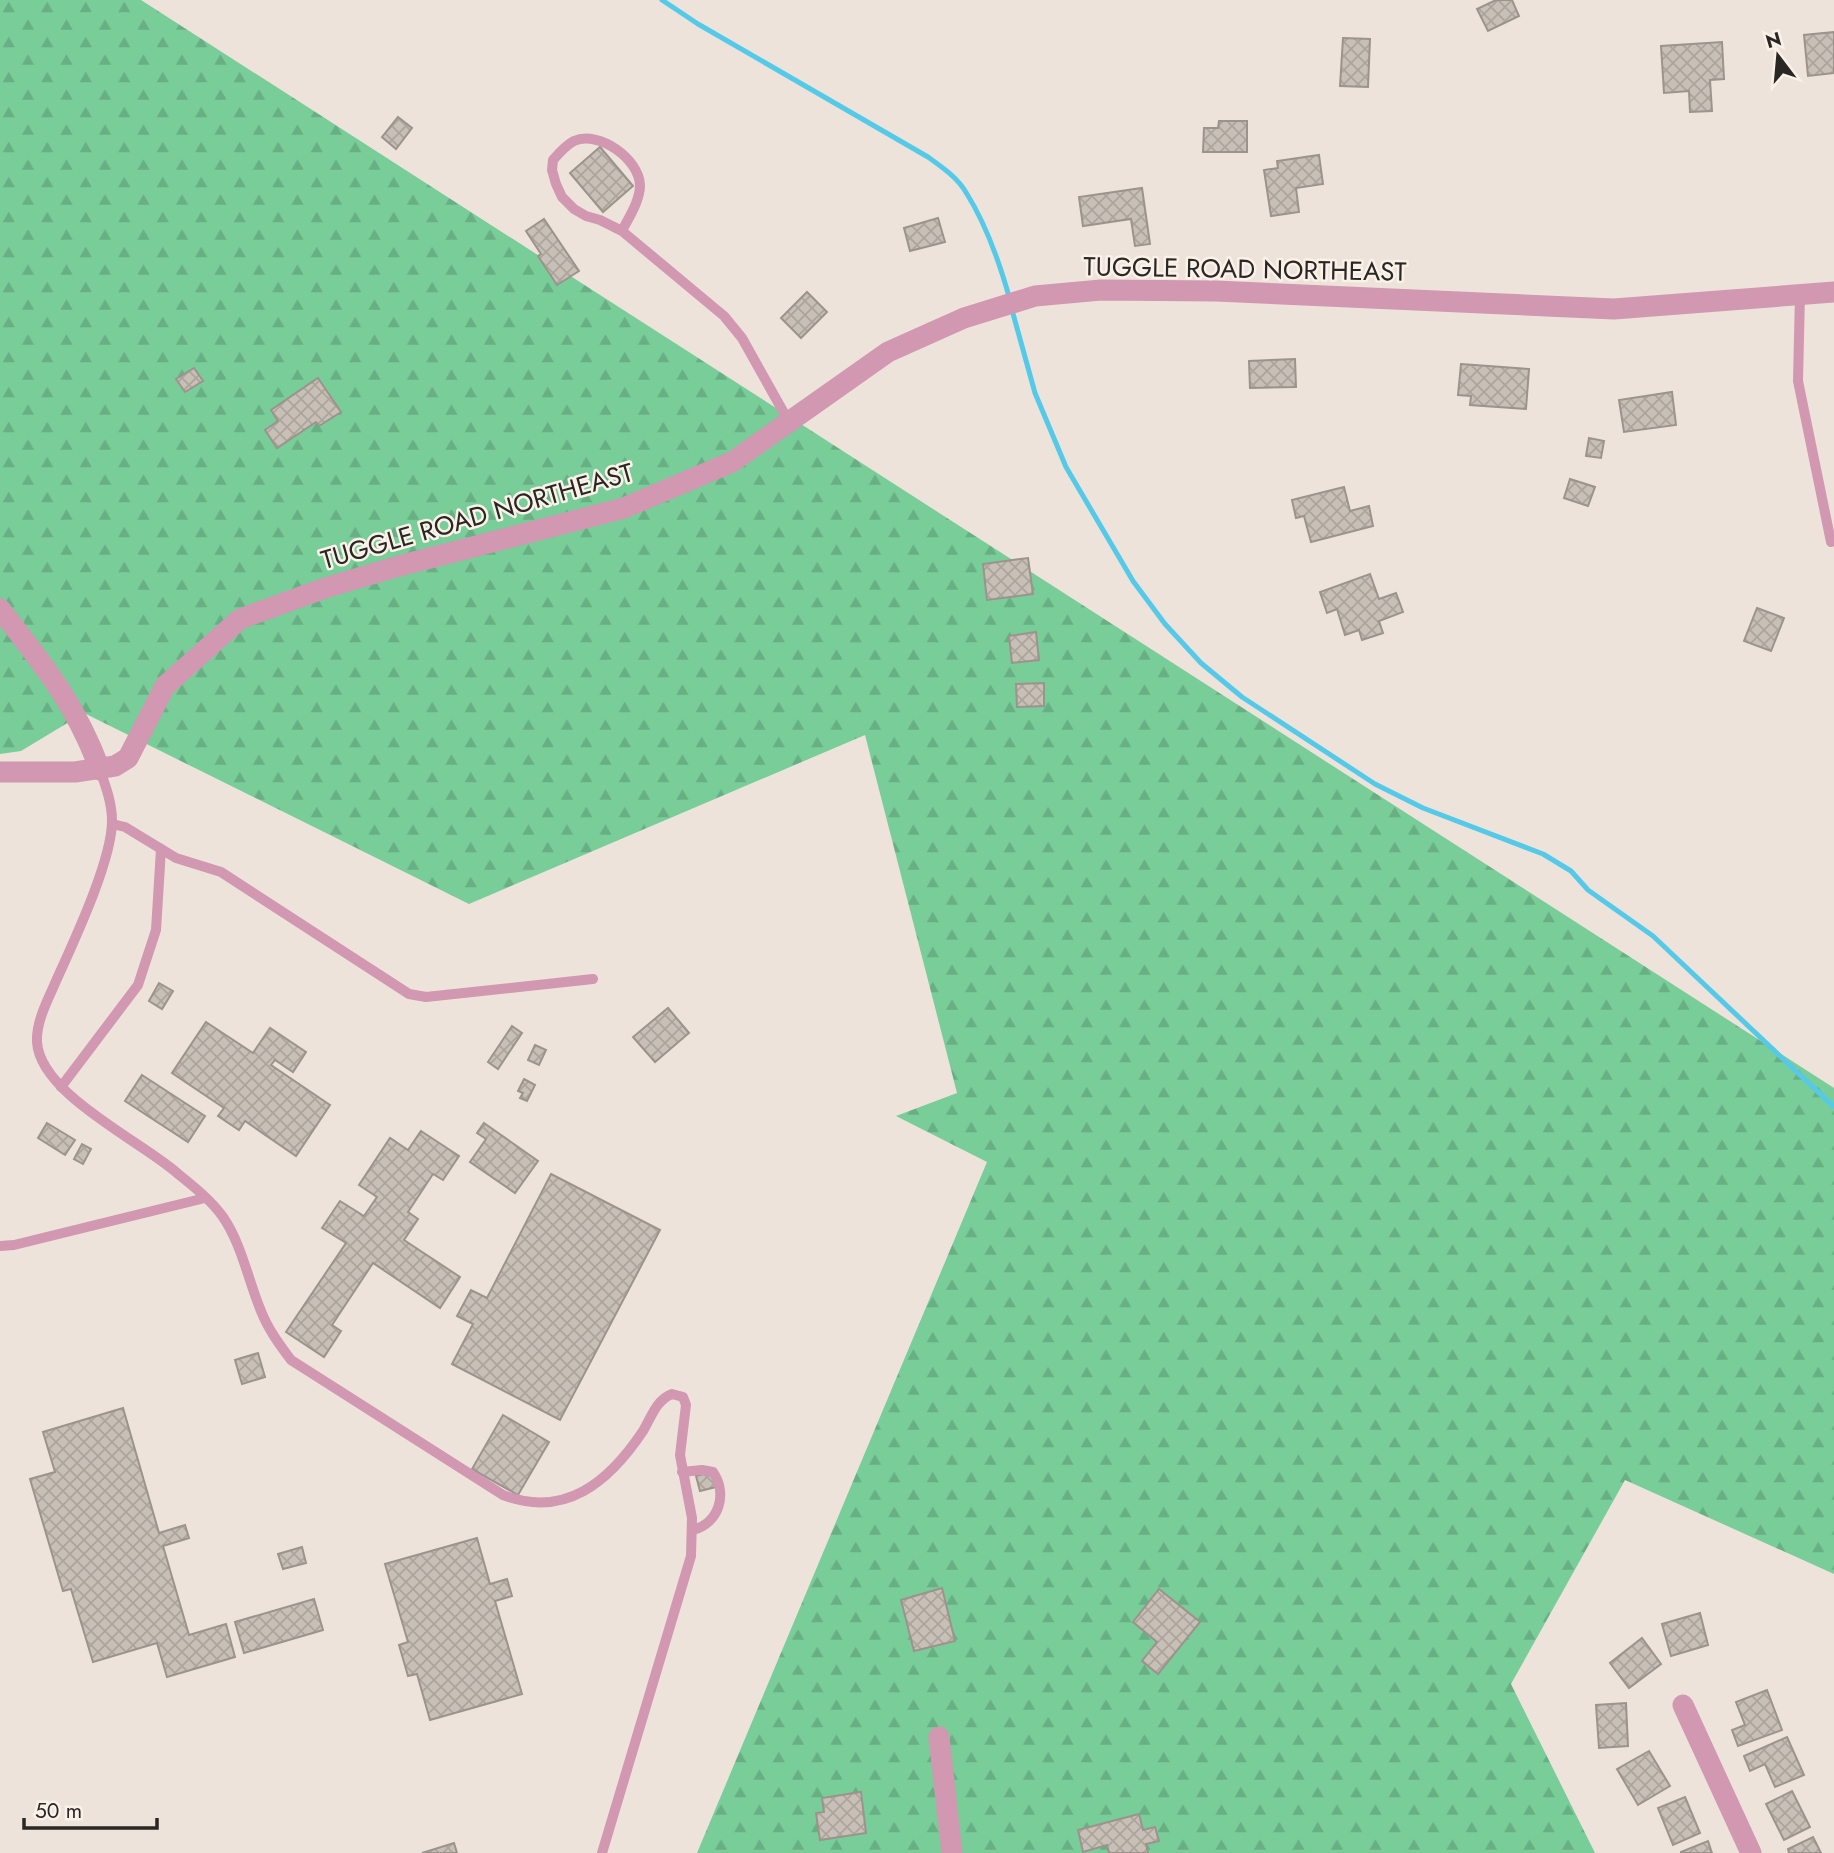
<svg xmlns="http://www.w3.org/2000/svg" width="1834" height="1853" viewBox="0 0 1834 1853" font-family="Jost,sans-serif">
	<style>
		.forest { fill: url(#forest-firs) }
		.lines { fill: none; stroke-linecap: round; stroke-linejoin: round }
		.stream { stroke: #55cae8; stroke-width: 5 }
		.building { fill: url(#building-cross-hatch); stroke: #9c948c; stroke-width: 2 }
		.service { stroke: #d297b1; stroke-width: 10 }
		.minor { stroke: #d297b1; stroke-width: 21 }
		.labels { text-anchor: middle; stroke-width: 5; stroke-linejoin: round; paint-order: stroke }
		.street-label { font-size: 26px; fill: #292623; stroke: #faf1e8 }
	</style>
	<defs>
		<pattern id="forest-firs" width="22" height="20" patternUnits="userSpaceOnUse" patternTransform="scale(1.75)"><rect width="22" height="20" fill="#78cd99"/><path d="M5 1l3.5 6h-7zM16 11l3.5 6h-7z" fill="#68b084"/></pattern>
		<pattern id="building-cross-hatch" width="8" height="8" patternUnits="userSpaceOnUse" patternTransform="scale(1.75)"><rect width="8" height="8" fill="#c8c0b7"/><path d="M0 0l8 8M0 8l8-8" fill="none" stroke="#aca59d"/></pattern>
	</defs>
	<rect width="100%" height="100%" fill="#ede3db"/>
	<path class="forest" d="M0,0H141L1834,1088V1574L1625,1480L1511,1684L1595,1853H697L987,1162L896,1116L957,1093L865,735L469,904L84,713L21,751L0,754Z"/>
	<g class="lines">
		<g class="stream">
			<path d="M662,0L698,24L928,157C942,167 958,178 967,194C987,226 1000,264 1010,300"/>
			<path d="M1012,310L1035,393L1066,467L1133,581L1165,624L1201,663L1242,697L1375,784L1423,808L1543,854L1571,871L1588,890L1653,936L1834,1107"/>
		</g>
	</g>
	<g class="building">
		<path d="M1496,0H1512L1519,16L1488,31L1477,9Z"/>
		<path d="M1834,32V73L1808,76L1804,35Z"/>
		<path d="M1343,38L1370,39L1368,87L1340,86Z"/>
		<path d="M1722,42L1724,79L1710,80L1712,111L1690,112L1689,91L1664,93L1661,46Z"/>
		<path d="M398,117L412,128L396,149L382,137Z"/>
		<path d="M1219,121H1247V152H1203L1204,128H1218Z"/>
		<path d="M600,147L633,186L603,212L570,173Z"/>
		<path d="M1319,155L1323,184L1296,188L1299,212L1271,216L1264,170L1278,168L1277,161Z"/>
		<path d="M1142,188L1150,244L1135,246L1131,219L1083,226L1079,197Z"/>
		<path d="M938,218L945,242L910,251L904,228Z"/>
		<path d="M544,219L579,271L557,285L538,256L541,254L526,231Z"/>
		<path d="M807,292L827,312L801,338L781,318Z"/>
		<path d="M1295,359L1296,387L1250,388L1249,361Z"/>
		<path d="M1461,364L1529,369L1526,409L1470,405L1471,396L1458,395Z"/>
		<path d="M194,368L203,381L185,392L176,379Z"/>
		<path d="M318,378L341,412L319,426L316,422L277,448L265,430L278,421L271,410Z"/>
		<path d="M1672,392L1676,425L1624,432L1619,400Z"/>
		<path d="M1589,438L1604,441L1601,458L1586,456Z"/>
		<path d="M1570,479L1595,487L1588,506L1564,498Z"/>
		<path d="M1344,487L1350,511L1369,506L1373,526L1311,542L1304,516L1296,518L1292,500Z"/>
		<path d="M1028,558L1033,594L987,600L983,564Z"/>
		<path d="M1370,574L1379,599L1396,593L1403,612L1379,621L1383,633L1362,640L1359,630L1345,635L1337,609L1327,613L1320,592Z"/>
		<path d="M1757,608L1784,618L1771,651L1744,641Z"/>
		<path d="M1036,632L1039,660L1012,663L1009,636Z"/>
		<path d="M1044,683V706L1017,707L1016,684Z"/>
		<path d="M159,983L173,991L162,1009L149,1001Z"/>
		<path d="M668,1008L689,1033L655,1062L633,1037Z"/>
		<path d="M206,1022L253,1053L270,1028L306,1052L293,1072L275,1060L271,1065L330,1105L296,1156L245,1121L239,1130L218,1116L224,1108L172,1073Z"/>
		<path d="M512,1026L522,1033L498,1069L488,1062Z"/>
		<path d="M535,1045L546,1050L539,1065L528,1060Z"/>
		<path d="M142,1075L205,1116L188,1142L125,1101Z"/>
		<path d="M524,1079L535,1085L527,1101L520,1098L523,1093L518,1091Z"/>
		<path d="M47,1123L75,1140L65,1155L38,1138Z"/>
		<path d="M484,1123L538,1161L515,1193L470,1162L486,1139L477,1133Z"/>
		<path d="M421,1131L459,1156L443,1180L433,1174L408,1212L418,1219L404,1240L460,1277L440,1308L373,1263L332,1325L341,1331L324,1357L286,1332L346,1243L322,1228L340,1201L364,1216L377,1197L359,1185L390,1138L408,1150Z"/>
		<path d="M82,1144L91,1149L83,1164L74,1159Z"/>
		<path d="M551,1174L660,1230L560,1420L452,1364L473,1324L457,1316L471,1290L487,1298Z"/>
		<path d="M258,1353L265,1377L242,1384L235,1360Z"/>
		<path d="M123,1408L159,1533L185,1525L189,1538L163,1546L189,1635L226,1624L235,1657L167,1677L157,1643L93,1662L71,1589L63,1591L30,1479L55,1472L43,1432Z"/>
		<path d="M503,1415L549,1442L518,1495L472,1469Z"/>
		<path d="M711,1472L716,1487L700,1491L696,1476Z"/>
		<path d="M477,1538L490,1584L507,1579L512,1596L495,1601L522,1694L430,1720L417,1674L408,1676L399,1645L408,1642L385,1564Z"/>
		<path d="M302,1547L306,1563L283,1569L278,1554Z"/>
		<path d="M942,1588L955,1641L914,1651L901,1600Z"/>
		<path d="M1159,1589L1200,1622L1158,1674L1142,1661L1157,1642L1133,1622Z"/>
		<path d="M314,1599L323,1630L244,1653L235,1622Z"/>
		<path d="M1700,1613L1708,1645L1671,1656L1662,1624Z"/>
		<path d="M1642,1638L1661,1664L1629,1688L1610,1663Z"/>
		<path d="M1767,1690L1782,1730L1738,1746L1732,1730L1745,1725L1736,1702Z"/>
		<path d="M1626,1703L1628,1746L1599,1748L1596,1705Z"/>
		<path d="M1787,1737L1804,1775L1775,1787L1765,1764L1750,1771L1744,1756Z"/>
		<path d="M1649,1751L1670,1786L1638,1805L1617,1769Z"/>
		<path d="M1792,1791L1810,1827L1784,1840L1766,1804Z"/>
		<path d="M861,1792L866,1833L820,1840L816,1813L824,1812L822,1798Z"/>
		<path d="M1685,1797L1700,1833L1673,1845L1658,1808Z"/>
		<path d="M1139,1814L1143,1830L1155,1827L1159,1841L1146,1844L1148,1853H1109L1107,1845L1083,1852L1078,1830Z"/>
		<path d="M1813,1837L1821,1853H1789L1788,1849Z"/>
		<path d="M1708,1841L1712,1853H1681V1852Z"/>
		<path d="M454,1843L457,1853H422Z"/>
	</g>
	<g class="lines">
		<g class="service">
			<path d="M622,231C629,217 640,201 640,185C639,159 599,130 574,141C566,145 559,153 553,160L552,170L556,184L562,197L574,209L586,216L600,220L622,231L724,316L742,338L789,422"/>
			<path d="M1800,294L1798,381L1831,542"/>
			<path d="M100,770C106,787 112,803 112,821C112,861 73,943 56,981C48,1000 36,1021 37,1042C40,1094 141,1141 177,1173C193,1186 211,1200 223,1217C242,1245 248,1280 261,1311C268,1329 279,1344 291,1360L503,1495C565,1519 609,1482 643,1431C651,1418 656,1400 672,1394L683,1397L686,1405L680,1455L692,1518L691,1556L602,1853"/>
			<path d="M112,824L125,827L176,858L221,872L409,994L426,997L593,979"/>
			<path d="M61,1087L138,985L156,930L161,849"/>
			<path d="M0,1246L14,1245L205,1198"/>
			<path d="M682,1472L702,1470L713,1472C728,1494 719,1523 693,1530"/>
		</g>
		<g class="minor">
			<path d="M0,609C42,663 76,704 100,770"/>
			<path d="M0,772H75L115,766L128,758L165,686L240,619L328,587L399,566L624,508L732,462L888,352L964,318L1035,296L1101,290L1216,291L1614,309L1834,292"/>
			<path d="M1683,1705L1751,1853"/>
			<path d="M939,1737L952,1853"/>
		</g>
	</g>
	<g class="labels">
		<g class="street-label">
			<text transform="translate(1245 269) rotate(1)" y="9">TUGGLE ROAD NORTHEAST</text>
			<text transform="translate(477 516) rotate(-16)" y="9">TUGGLE ROAD NORTHEAST</text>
		</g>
	</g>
	<g transform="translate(1778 56) rotate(344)" stroke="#faf1e8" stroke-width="5" paint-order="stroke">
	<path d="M0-5L12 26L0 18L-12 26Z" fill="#292623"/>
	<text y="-10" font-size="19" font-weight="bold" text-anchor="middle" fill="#292623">N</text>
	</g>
	<path d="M24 1818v10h133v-10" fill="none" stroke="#292623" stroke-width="3.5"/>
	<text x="35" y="1818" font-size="21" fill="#292623" stroke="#faf1e8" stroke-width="5" paint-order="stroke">50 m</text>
</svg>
